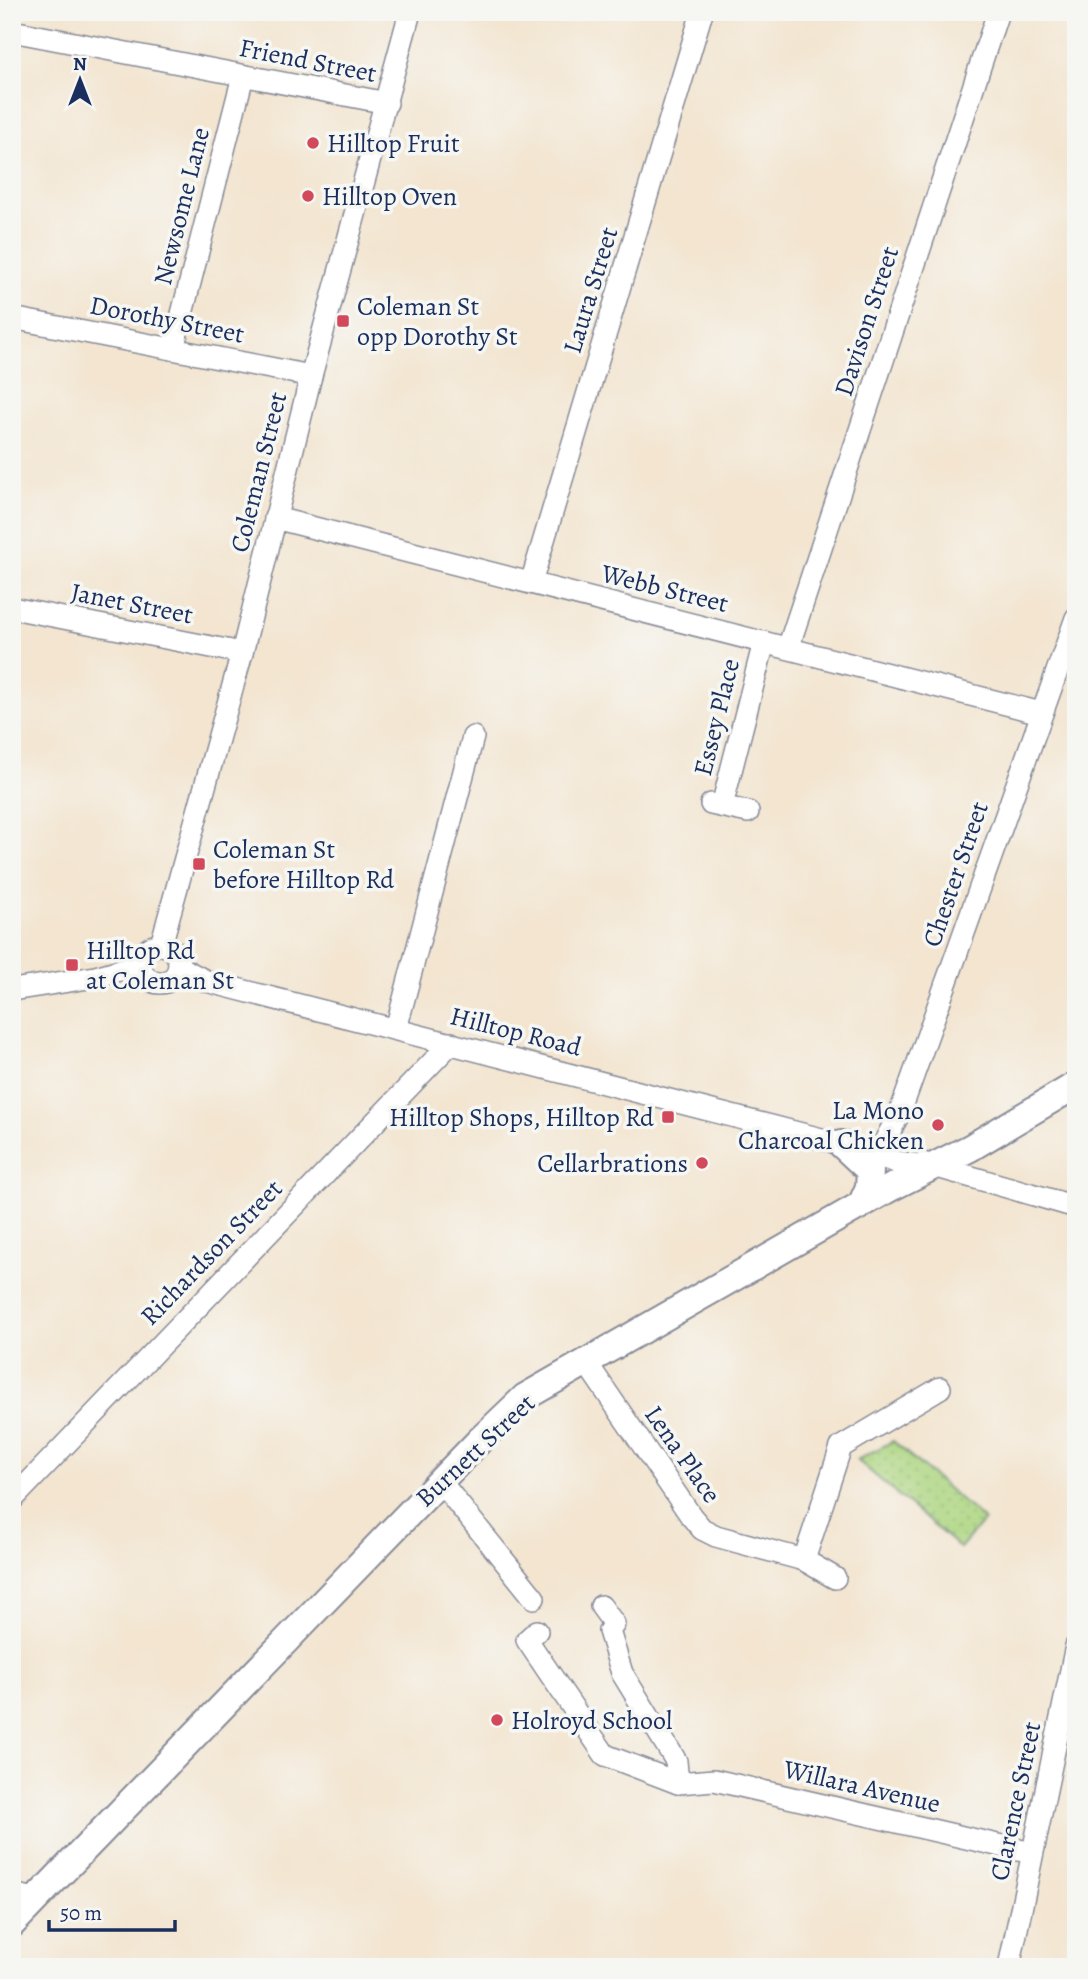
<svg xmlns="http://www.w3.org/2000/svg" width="1088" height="1979" viewBox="0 0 1088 1979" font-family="Alegreya,serif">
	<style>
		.park { fill: url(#park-dots); stroke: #648270; stroke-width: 2 }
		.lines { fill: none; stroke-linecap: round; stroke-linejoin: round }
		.minor-casing { stroke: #878a97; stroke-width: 24 }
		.major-casing { stroke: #878a97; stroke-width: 30 }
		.minor { stroke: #fff; stroke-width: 21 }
		.major { stroke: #fff; stroke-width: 26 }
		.poi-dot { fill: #d1495b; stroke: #f6f6f2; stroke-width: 2.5 }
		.labels { text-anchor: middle; stroke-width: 7; stroke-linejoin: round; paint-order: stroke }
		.street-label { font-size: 26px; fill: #1b2f5e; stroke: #f6f6f2 }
		.poi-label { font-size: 26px; fill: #1b2f5e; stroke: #f6f6f2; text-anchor: start }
	</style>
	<defs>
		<pattern id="park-dots" width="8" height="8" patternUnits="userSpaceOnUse" patternTransform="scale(1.75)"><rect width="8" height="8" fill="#add681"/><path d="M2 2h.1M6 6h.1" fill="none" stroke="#94b872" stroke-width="1.8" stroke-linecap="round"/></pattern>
	</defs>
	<rect width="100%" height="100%" fill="#f6f6f2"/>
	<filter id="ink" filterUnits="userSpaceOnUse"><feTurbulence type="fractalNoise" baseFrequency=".0143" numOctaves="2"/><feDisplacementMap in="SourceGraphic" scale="14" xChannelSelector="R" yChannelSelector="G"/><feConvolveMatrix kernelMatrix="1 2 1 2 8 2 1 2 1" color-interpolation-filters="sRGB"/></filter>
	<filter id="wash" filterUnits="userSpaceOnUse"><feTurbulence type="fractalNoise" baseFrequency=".00686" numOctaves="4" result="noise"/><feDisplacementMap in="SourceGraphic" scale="28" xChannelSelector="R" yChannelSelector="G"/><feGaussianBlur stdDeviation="1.57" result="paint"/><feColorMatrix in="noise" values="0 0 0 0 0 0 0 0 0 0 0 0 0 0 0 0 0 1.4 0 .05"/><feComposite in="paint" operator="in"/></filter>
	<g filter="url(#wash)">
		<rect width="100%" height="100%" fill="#f3e5d0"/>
		<path class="park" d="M893,1441L984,1520L960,1548L857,1460Z"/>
	</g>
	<g filter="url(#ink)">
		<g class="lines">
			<defs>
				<g id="minor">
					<path d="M12,31L387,103"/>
					<path d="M12,318L311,376"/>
					<path d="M173,349L243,76"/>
					<path d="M275,518L1041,713"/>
					<path d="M531,583L702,12"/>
					<path d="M12,608L242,653"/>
					<path d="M788,648L998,12"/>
					<path d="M711,804L748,812"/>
					<path d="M722,806L764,642"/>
					<path d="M161,945L242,653L311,376L410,12"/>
					<circle cx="160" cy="964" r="19"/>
					<path d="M179,967L206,981L841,1144L896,1162L933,1167"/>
					<path d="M12,990L95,977L141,964"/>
					<path d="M396,1029L473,737"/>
					<path d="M882,1147L901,1110L1076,618"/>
					<path d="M923,1163L1076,1207"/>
					<path d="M586,1362L691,1516L702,1529L716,1536L804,1560L835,1578"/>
					<path d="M440,1481L534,1598"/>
					<path d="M12,1500L451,1043"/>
					<path d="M804,1560L841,1447L940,1388"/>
					<path d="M601,1606L614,1624L609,1631L622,1673L676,1761L678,1783"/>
					<path d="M537,1631L527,1640L605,1755L678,1783L714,1780L1032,1853"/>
					<path d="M12,1894L36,1899"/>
					<path d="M1009,1967L1076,1646"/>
				</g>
				<g id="major">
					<path d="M841,1144L870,1171L869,1187L861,1205"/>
					<path d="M12,1924L479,1441L525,1397L892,1187L970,1148L1076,1085"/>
				</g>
			</defs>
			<use href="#minor" class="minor-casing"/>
			<use href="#major" class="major-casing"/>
			<use href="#minor" class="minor"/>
			<use href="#major" class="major"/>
		</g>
	</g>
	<g class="poi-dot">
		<circle cx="313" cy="143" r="7"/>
		<circle cx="308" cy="196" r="7"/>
		<rect x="336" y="314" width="14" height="14" rx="3.5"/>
		<rect x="192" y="857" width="14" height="14" rx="3.5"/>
		<rect x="65" y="958" width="14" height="14" rx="3.5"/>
		<rect x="661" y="1110" width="14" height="14" rx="3.5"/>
		<circle cx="938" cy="1125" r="7"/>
		<circle cx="702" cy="1163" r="7"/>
		<circle cx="497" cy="1720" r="7"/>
	</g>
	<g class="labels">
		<g class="street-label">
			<text transform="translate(308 60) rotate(11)" y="9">Friend Street</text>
			<text transform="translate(181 206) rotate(-76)" y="9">Newsome Lane</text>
			<text transform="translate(590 290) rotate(-73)" y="9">Laura Street</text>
			<text transform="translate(167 319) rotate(11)" y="9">Dorothy Street</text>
			<text transform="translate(866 321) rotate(-72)" y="9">Davison Street</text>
			<text transform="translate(258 472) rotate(-76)" y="9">Coleman Street</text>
			<text transform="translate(665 588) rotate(14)" y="9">Webb Street</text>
			<text transform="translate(132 603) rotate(11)" y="9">Janet Street</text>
			<text transform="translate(716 717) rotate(-76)" y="9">Essey Place</text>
			<text transform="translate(955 874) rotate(-71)" y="9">Chester Street</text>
			<text transform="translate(516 1031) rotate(14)" y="9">Hilltop Road</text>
			<text transform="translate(211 1252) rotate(-46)" y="9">Richardson Street</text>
			<text transform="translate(475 1450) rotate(-43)" y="9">Burnett Street</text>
			<text transform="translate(683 1454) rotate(55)" y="9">Lena Place</text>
			<text transform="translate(862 1786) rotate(13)" y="9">Willara Avenue</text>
			<text transform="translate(1015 1801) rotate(-78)" y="9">Clarence Street</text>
		</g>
		<g class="poi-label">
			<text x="327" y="152">Hilltop Fruit</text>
			<text x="322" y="205">Hilltop Oven</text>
			<text x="357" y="315">Coleman St<tspan x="357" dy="30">opp Dorothy St</tspan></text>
			<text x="213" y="858">Coleman St<tspan x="213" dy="30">before Hilltop Rd</tspan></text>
			<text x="86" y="959">Hilltop Rd<tspan x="86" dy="30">at Coleman St</tspan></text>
			<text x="924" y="1119" text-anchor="end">La Mono<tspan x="924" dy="30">Charcoal Chicken</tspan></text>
			<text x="654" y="1126" text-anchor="end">Hilltop Shops, Hilltop Rd</text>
			<text x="688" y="1172" text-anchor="end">Cellarbrations</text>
			<text x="511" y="1729">Holroyd School</text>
		</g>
	</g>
	<rect width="1088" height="1979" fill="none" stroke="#f6f6f2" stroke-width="42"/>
	<g transform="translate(80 80)" stroke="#f6f6f2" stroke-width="5" paint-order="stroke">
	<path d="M0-5L12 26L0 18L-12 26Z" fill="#1b2f5e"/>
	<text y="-10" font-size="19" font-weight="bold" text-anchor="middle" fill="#1b2f5e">N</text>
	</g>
	<path d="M49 1920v10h126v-10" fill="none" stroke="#1b2f5e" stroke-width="3.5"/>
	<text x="60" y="1920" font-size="21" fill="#1b2f5e" stroke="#f6f6f2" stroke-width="5" paint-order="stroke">50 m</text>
</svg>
